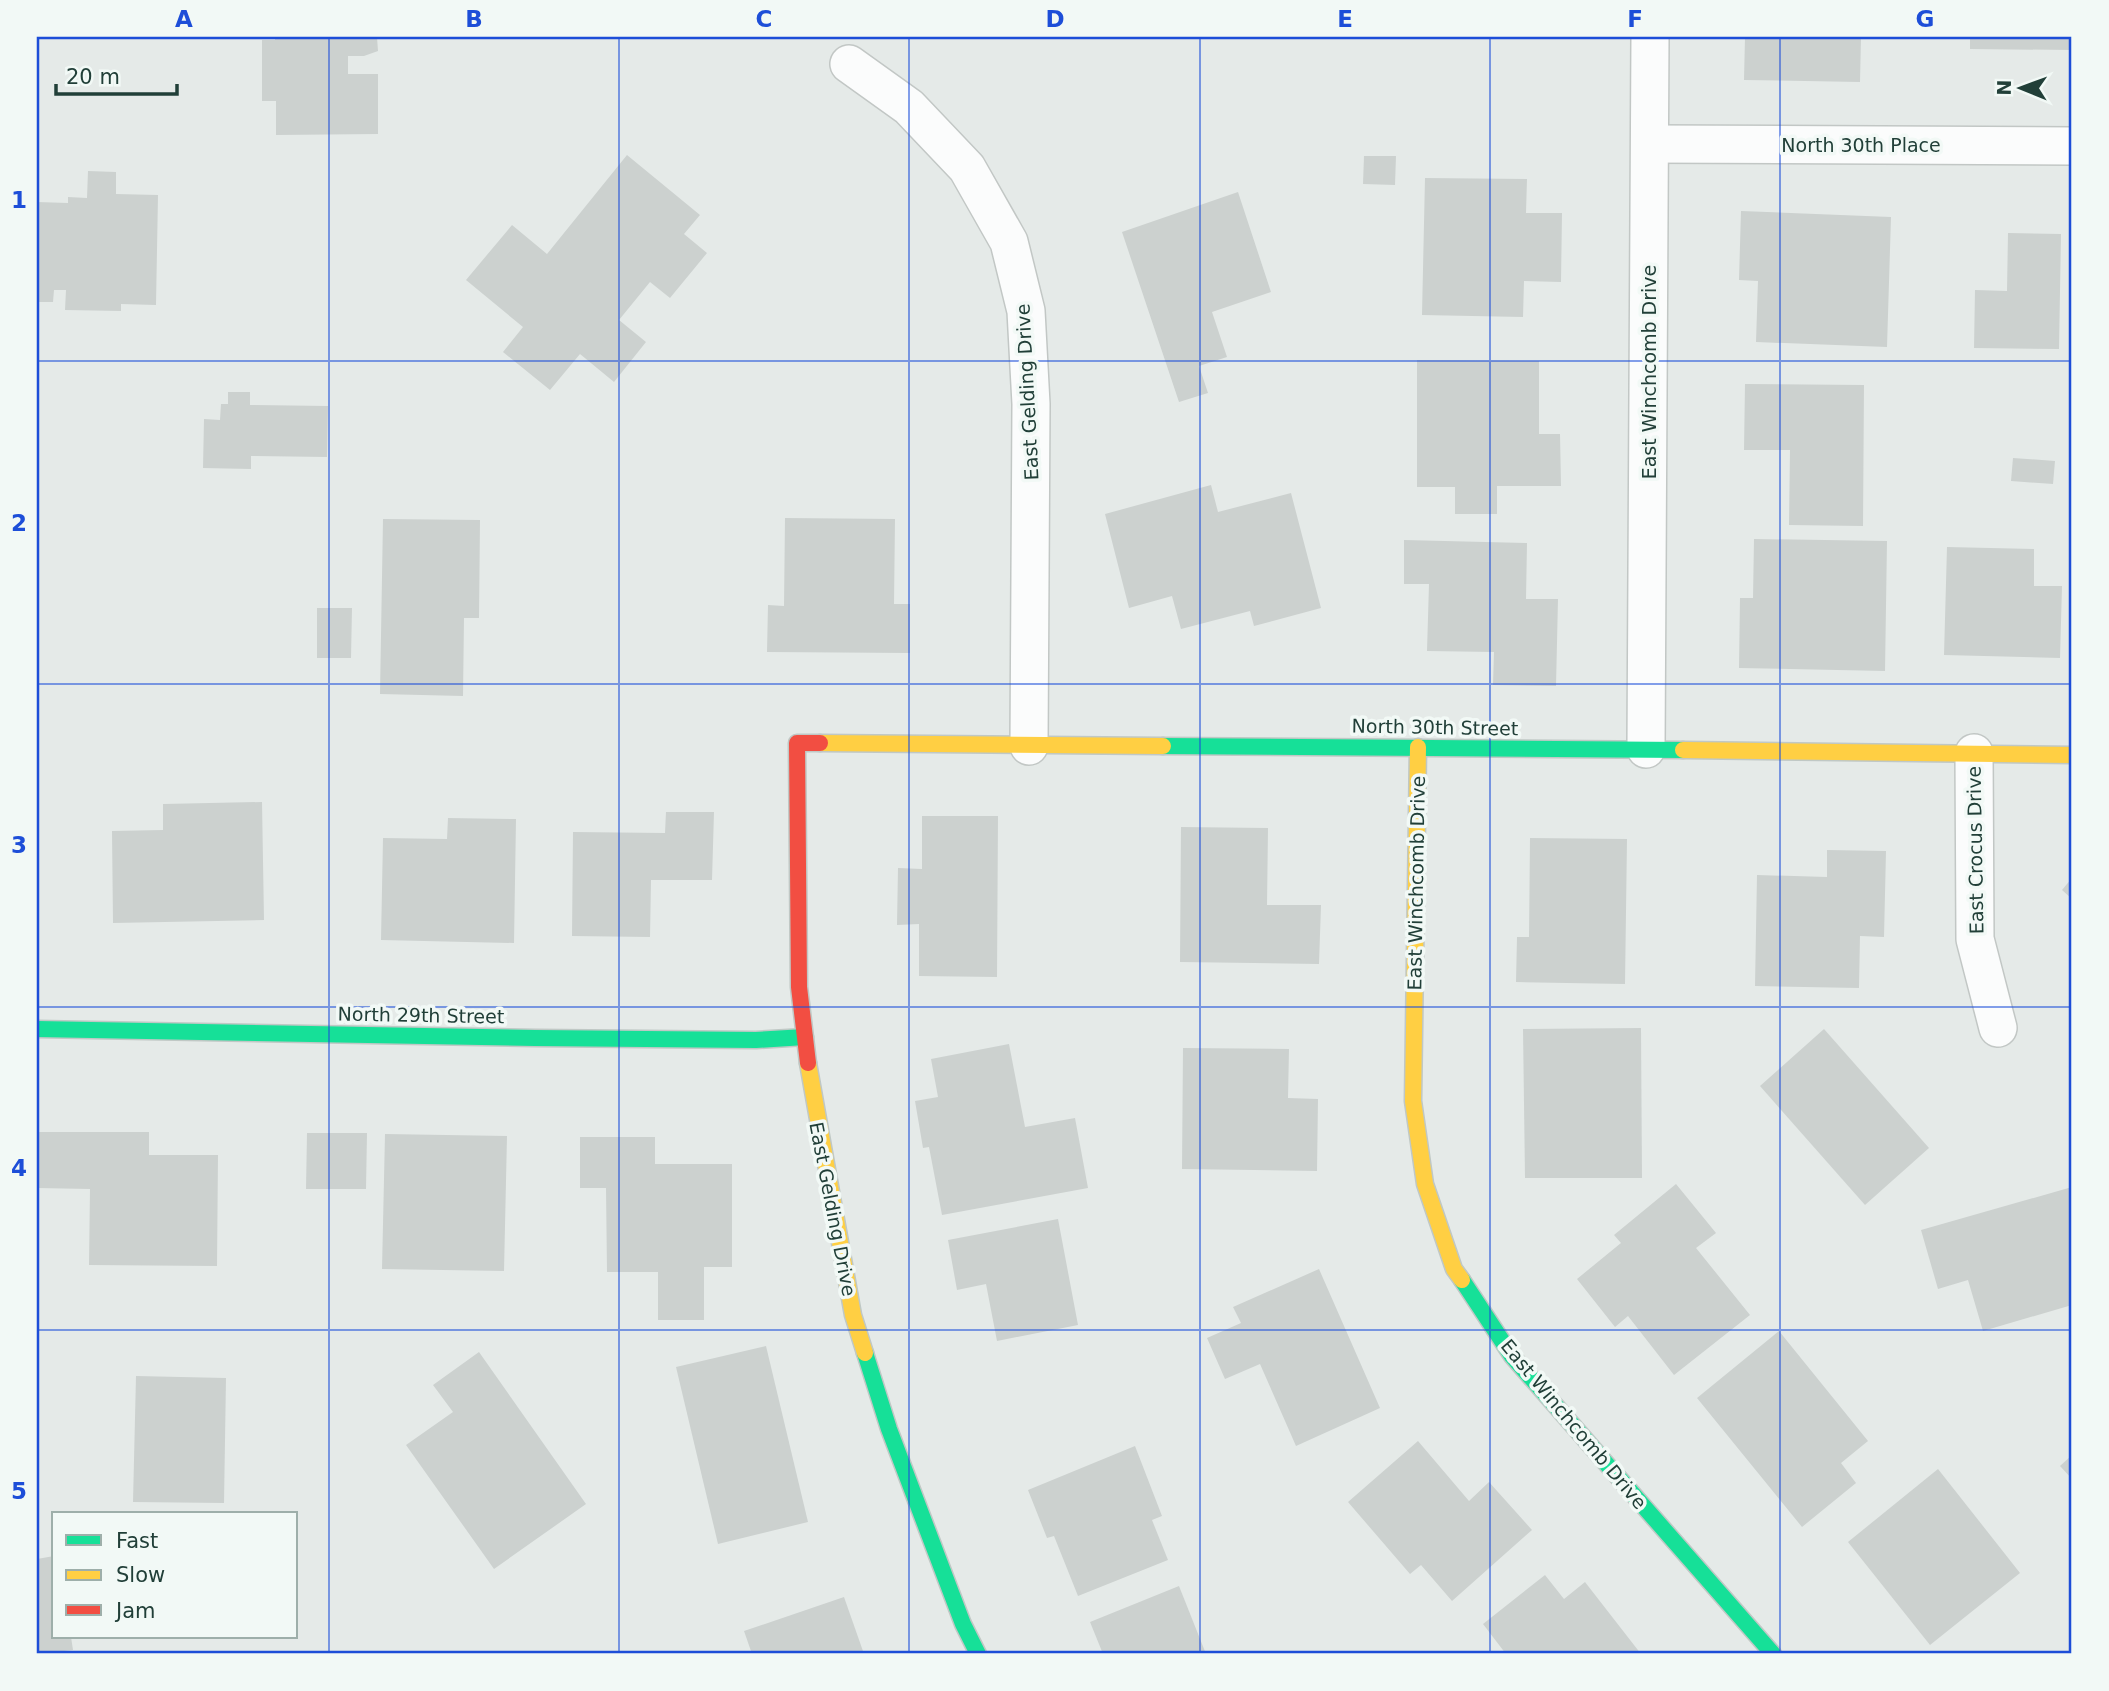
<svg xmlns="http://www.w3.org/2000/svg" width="2109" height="1691" viewBox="0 0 2109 1691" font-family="'DejaVu Sans',sans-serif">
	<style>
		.building { fill: #ccd1cf }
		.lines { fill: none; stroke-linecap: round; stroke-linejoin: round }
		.street-casing { stroke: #c2c7c5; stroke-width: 40 }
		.fast-casing { stroke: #c0c8c5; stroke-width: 19 }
		.slow-casing { stroke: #c0c8c5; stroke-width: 19 }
		.jam-casing { stroke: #c0c8c5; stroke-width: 19 }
		.street { stroke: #fbfcfc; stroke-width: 37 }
		.fast { stroke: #16e098; stroke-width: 16 }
		.slow { stroke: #ffcf43; stroke-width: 16 }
		.jam { stroke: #f24e42; stroke-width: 16 }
		.grid { fill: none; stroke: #1d4ed8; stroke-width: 2; stroke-opacity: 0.55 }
		.labels { text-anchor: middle; stroke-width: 7; stroke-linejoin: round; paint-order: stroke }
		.street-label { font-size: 19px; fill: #213f38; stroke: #f2f9f6 }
		.neatline { fill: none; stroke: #1d4ed8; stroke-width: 2.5 }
		.grid-label { font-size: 23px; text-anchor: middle; font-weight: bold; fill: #1d4ed8 }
	</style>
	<rect width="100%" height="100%" fill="#e5eae8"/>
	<g class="building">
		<path d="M275,37H377L378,51L364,56H348V74H378V134L276,135V101H262V40H275Z"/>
		<path d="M1745,37H1861L1860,82L1744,80Z"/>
		<path d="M1970,37H2072V50L1970,49Z"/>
		<path d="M627,155L700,215L684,234L707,253L670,298L650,282L619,320L646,342L614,382L580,354L550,390L503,352L523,327L466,280L512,225L547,254Z"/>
		<path d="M1364,156H1396L1395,185L1363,184Z"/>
		<path d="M88,171L116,172V194L158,195L156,305L121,304V311L65,310L66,290H54L53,302H37V202L68,203V197L87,198Z"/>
		<path d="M1425,178L1527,179L1526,213H1562L1561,282L1524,281L1523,317L1422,315Z"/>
		<path d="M1238,192L1271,292L1212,312L1227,357L1199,366L1208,393L1179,402L1122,232Z"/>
		<path d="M1741,211L1891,217L1887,347L1756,342L1758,281L1739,280Z"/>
		<path d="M2008,233L2061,234L2059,349L1974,348L1975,290L2007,291Z"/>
		<path d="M1417,360L1539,361V434H1560L1561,486H1497V514H1455V487H1417Z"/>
		<path d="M1745,384L1864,385L1863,526L1789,525L1790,450H1744Z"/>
		<path d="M228,392H250V405L328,406L327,457L251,456V469L203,468L204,419L220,420L221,404H228Z"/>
		<path d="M2013,458L2055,461L2053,484L2011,481Z"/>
		<path d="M1211,485L1218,512L1291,493L1321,608L1254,626L1250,611L1181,629L1172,596L1129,608L1105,514Z"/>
		<path d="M785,518L895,519L894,604H910V653L767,652L768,605L784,606Z"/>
		<path d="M383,519L480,520L479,618H464L463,696L380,694Z"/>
		<path d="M1754,539L1887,541L1885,671L1739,668L1740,598H1753Z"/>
		<path d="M1404,540L1527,543L1526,599H1558L1556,686L1493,685L1494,652L1427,651L1429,584H1404Z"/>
		<path d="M1947,547L2034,549V586H2062L2060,658L1944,655Z"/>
		<path d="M317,608H352L351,658H317Z"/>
		<path d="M262,802L264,920L113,923L112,831L163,830V804Z"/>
		<path d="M666,812H714L712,880H651L650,937L572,936L573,832L665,833Z"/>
		<path d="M922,816H998L997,977L919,976V924L897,925L898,868L922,869Z"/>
		<path d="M448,818L516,819L514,943L381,940L383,838L447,839Z"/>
		<path d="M1181,827L1268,828L1267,905H1321L1319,964L1180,962Z"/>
		<path d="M1530,838L1627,839L1625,984L1516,982L1517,937H1529Z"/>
		<path d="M1827,850L1886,851L1884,937L1860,936L1859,988L1755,986L1757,875L1827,877Z"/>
		<path d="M2072,878V899L2062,890Z"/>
		<path d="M1641,1028L1642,1178H1525L1523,1029Z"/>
		<path d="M1824,1029L1929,1148L1865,1205L1760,1086Z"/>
		<path d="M1009,1044L1025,1127L1075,1118L1088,1188L942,1215L929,1147L923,1148L915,1101L938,1097L931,1059Z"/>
		<path d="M1183,1048L1289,1049L1288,1098L1318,1099L1317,1171L1182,1169Z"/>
		<path d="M37,1132H149V1155H218L217,1266L89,1265L90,1189L37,1188Z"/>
		<path d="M307,1133H367L366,1189H306Z"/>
		<path d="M385,1134L507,1136L504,1271L382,1269Z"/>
		<path d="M580,1137H655V1164H732V1267H704V1320H658V1272H607L606,1188H580Z"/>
		<path d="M1676,1184L1716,1233L1696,1248L1750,1315L1674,1375L1628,1316L1615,1327L1577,1279L1621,1243L1614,1235Z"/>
		<path d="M2072,1187V1305L1983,1331L1968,1280L1938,1289L1921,1230Z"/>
		<path d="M1058,1219L1078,1325L997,1341L986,1284L957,1290L948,1240Z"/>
		<path d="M1319,1269L1380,1408L1296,1446L1260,1364L1225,1379L1207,1338L1241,1323L1233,1307Z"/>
		<path d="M1779,1331L1868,1441L1841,1463L1856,1483L1802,1527L1697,1398Z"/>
		<path d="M766,1346L808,1522L718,1544L676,1367Z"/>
		<path d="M479,1352L586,1504L494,1569L406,1445L453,1412L433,1385Z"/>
		<path d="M136,1376L226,1378L224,1503L133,1502Z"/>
		<path d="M1418,1441L1469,1501L1489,1482L1532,1530L1452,1601L1421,1565L1410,1574L1348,1502Z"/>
		<path d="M1135,1446L1162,1516L1152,1520L1168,1560L1078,1596L1054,1536L1047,1538L1028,1490Z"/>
		<path d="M2072,1455V1479L2060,1466Z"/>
		<path d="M1938,1469L2020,1573L1930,1645L1848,1542Z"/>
		<path d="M54,1556V1637H71L73,1650L37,1654V1559Z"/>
		<path d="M1545,1575L1564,1599L1585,1582L1641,1654H1506L1483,1624Z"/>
		<path d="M1179,1586L1206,1654H1103L1090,1622Z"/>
		<path d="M844,1597L864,1654H752L744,1631Z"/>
	</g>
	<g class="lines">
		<defs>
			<g id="street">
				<path d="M849,64L909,107L967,168L1009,242L1026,311L1031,404L1029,746"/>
				<path d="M1650,144L2072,146"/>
				<path d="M1646,749L1650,37"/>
				<path d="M1974,753L1975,939L1998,1028"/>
			</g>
			<g id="fast">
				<path d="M1163,746L1683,750"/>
				<path d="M37,1029L535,1038L756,1040L805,1037"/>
				<path d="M1462,1280L1512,1356L1773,1654"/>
				<path d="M865,1353L889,1429L963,1624L978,1654"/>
			</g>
			<g id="slow">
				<path d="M820,743L1163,746"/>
				<path d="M1418,747L1413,1101L1425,1184L1454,1269L1462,1280"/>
				<path d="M1683,750L2072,755"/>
				<path d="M808,1063L853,1315L865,1353"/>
			</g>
			<path id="jam" d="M808,1063L799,987L797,743H820"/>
		</defs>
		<use href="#street" class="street-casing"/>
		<use href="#fast" class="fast-casing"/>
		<use href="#slow" class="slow-casing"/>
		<use href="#jam" class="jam-casing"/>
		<use href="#street" class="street"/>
		<use href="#fast" class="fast"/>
		<use href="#slow" class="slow"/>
		<use href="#jam" class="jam"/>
	</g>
	<path class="grid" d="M329,37V1654M619,37V1654M909,37V1654M1200,37V1654M1490,37V1654M1780,37V1654M37,361H2072M37,684H2072M37,1007H2072M37,1330H2072"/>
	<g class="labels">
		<g class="street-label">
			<text x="1861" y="152">North 30th Place</text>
			<text transform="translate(1649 372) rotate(-90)" y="7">East Winchcomb Drive</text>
			<text transform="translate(1027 392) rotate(-93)" y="7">East Gelding Drive</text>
			<text transform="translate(1435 727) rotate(1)" y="7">North 30th Street</text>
			<text transform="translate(1975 850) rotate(-91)" y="7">East Crocus Drive</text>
			<text transform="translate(1416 883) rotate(-89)" y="7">East Winchcomb Drive</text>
			<text transform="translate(421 1015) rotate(1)" y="7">North 29th Street</text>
			<text transform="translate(833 1209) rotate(79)" y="7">East Gelding Drive</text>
			<text transform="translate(1574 1424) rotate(50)" y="7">East Winchcomb Drive</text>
		</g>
	</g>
	<rect width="2109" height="1691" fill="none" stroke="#f2f9f6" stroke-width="77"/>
	<rect x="52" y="1512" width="245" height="126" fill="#f2f9f6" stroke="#9eafaa" stroke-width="2"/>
	<rect x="66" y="1535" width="35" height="10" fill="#16e098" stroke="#9eafaa" stroke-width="2"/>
	<text x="116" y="1548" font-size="21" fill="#213f38">Fast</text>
	<rect x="66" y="1570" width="35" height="10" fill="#ffcf43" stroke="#9eafaa" stroke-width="2"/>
	<text x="116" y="1582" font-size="21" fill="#213f38">Slow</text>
	<rect x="66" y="1605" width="35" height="10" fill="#f24e42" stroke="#9eafaa" stroke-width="2"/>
	<text x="116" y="1618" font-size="21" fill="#213f38">Jam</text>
	<g transform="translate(2021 88) rotate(271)" stroke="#f2f9f6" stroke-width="5" paint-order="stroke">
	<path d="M0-5L12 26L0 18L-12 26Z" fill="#213f38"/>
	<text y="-10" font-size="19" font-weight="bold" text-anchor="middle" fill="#213f38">N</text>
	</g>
	<path d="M56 84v10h121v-10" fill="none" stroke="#213f38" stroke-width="3.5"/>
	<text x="66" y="84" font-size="21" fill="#213f38" stroke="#f2f9f6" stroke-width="5" paint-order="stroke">20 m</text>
	<rect x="38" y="38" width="2032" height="1614" class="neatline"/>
	<g class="grid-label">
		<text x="184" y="27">A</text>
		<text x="474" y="27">B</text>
		<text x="764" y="27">C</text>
		<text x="1055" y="27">D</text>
		<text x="1345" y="27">E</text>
		<text x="1635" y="27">F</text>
		<text x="1925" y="27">G</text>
		<text x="19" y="208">1</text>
		<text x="19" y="531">2</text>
		<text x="19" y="853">3</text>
		<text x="19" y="1176">4</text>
		<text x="19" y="1499">5</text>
	</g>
</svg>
